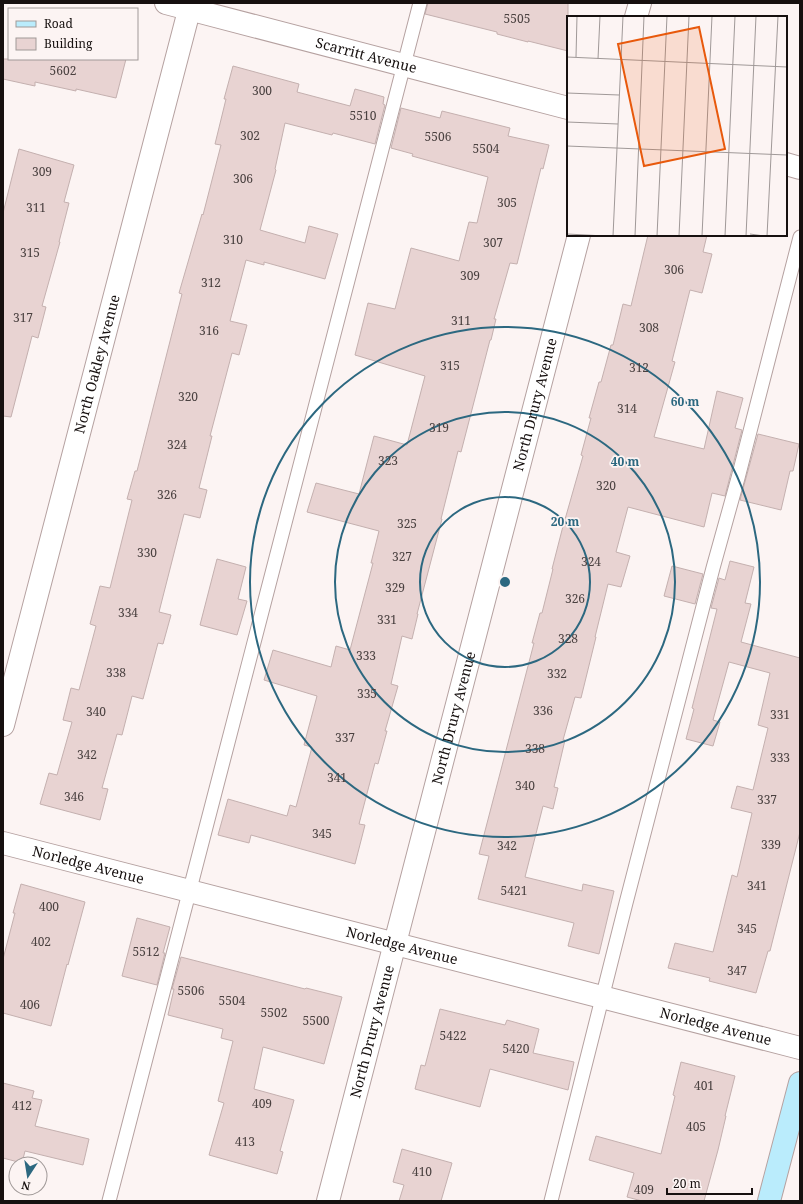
<svg xmlns="http://www.w3.org/2000/svg" width="803" height="1204" viewBox="0 0 803 1204" font-family="'Noto Serif',serif">
	<style>
		.building { fill: #e8d3d2; stroke: #c4b0af }
		.lines { fill: none; stroke-linecap: round; stroke-linejoin: round }
		.lane-casing { stroke: #b5a1a0; stroke-width: 15 }
		.street-casing { stroke: #b5a1a0; stroke-width: 24 }
		.secondary-casing { stroke: #b5a1a0; stroke-width: 24 }
		.lane { stroke: #fff; stroke-width: 13 }
		.street { stroke: #fff; stroke-width: 22 }
		.secondary { stroke: #baecfc; stroke-width: 22 }
		.ring { fill: none; stroke: #2c6880; stroke-width: 2 }
		.labels { text-anchor: middle; stroke-width: 3.5; stroke-linejoin: round; paint-order: stroke }
		.number-label { font-size: 12px; fill: #4a4140 }
		.street-label { font-size: 14px; fill: #16100f; stroke: #fcf4f3 }
		.inset-road { fill: none; stroke: #a09998; stroke-width: 1 }
		.view { fill: #e8590c; fill-opacity: 0.15; stroke: #e8590c; stroke-width: 2 }
		.inset-edge { fill: none; stroke: #16100f; stroke-width: 2 }
		.centre { fill: #2c6880; stroke: #fcf4f3; stroke-width: 2 }
		.ring-label { font-size: 12px; text-anchor: middle; font-weight: bold; fill: #2c6880; stroke: #fcf4f3; stroke-width: 3.5; stroke-linejoin: round; paint-order: stroke }
	</style>
	<rect width="100%" height="100%" fill="#fcf4f3"/>
	<g class="building">
		<path d="M428,3H568V51L528,41V42L497,34V32L425,14Z"/>
		<path d="M3,59H126L116,98L76,89V91L35,82V86L3,79Z"/>
		<path d="M233,66L299,84L297,92L350,106L355,89L384,97L383,104L385,105L375,144L333,133L332,135L285,123L275,169L276,170L260,230L305,243L309,226L338,234L325,279L264,262V265L246,260L230,321L247,325L239,355L232,353L210,436H212L199,488L207,490L200,518L184,514L159,612L171,615L163,644L158,643L143,699L132,696L122,735L117,734L102,788L108,789L100,820L40,804L49,773L57,775L72,722L63,720L71,688L79,690L96,626L90,624L100,586L110,588L132,500L127,499L135,471H137L182,294L179,293L202,214L203,215L221,145L215,144L226,99H224Z"/>
		<path d="M401,108L440,118L442,111L510,128L508,136L549,145L543,169L541,168L517,264L510,263L494,319H496L491,340H490L461,452L458,451L441,519H442L417,614H418L412,639L402,636L391,684L398,686L385,731H387L378,764L375,763L359,824L365,825L355,864L251,835L249,843L218,835L228,799L287,816L290,805L296,807L312,747L304,745L317,696L264,680L273,650L331,667L336,646L350,650L373,563H371L379,531L307,512L316,483L359,494L374,436L407,445L425,376L355,355L368,303L395,309L411,248L459,261L469,222L477,223L488,177L412,156L413,154L391,148Z"/>
		<path d="M19,149L74,165L64,202L69,203L59,242H60L42,306L46,307L38,338L32,336L11,417L3,416V213Z"/>
		<path d="M648,235H707L703,252L712,254L702,293L690,290L672,361L675,362L654,437L704,449L717,391L743,398L735,428L742,430L725,496L712,493L704,527L628,507L616,552L630,556L621,587L608,584L595,637H596L581,698L575,697L563,740H565L554,787L558,788L553,809L543,806L525,877L582,891L583,884L614,891L599,954L568,946L574,923L478,899L489,856L479,854L534,643H532L540,613H542L553,569H552L562,530L583,456L581,455L591,418H589L599,382H601L611,345H613L623,304L631,306Z"/>
		<path d="M758,434L799,444L793,471H790L781,510L740,500Z"/>
		<path d="M217,559L246,567L238,599L247,601L237,635L200,625Z"/>
		<path d="M730,561L754,567L745,603L751,604L741,642L800,658V832L770,951H768L756,993L709,981L710,978L668,968L675,943L713,952L732,875L737,877L752,813L731,808L737,786L753,790L768,728L758,725L770,673L729,662L713,720L720,722L713,746L686,739L694,709L692,708L717,609L711,608L719,578L725,580Z"/>
		<path d="M672,566L703,574L695,604L664,596Z"/>
		<path d="M21,884L85,902L68,965L67,964L51,1026L3,1013V959L15,913H13Z"/>
		<path d="M137,918L170,927L163,953H165L157,985L122,976Z"/>
		<path d="M181,957L305,989L306,988L342,997L324,1064L263,1047L254,1089L294,1100L280,1151L283,1152L277,1174L209,1155L224,1103L218,1101L233,1041L221,1038L223,1029L168,1015L174,989H172Z"/>
		<path d="M440,1009L505,1025L507,1020L539,1029L533,1053L574,1062L568,1090L490,1069L480,1107L415,1089L421,1065L425,1066Z"/>
		<path d="M681,1062L735,1076L725,1116H726L718,1150L704,1201H642L627,1197L634,1173L589,1160L596,1136L661,1154L675,1096L673,1095Z"/>
		<path d="M3,1083L34,1091L32,1098L42,1100L35,1126L89,1139L83,1165L25,1151L22,1163L3,1158Z"/>
		<path d="M402,1149L452,1163L441,1201H399L404,1185L393,1182Z"/>
	</g>
	<g class="lines">
		<defs>
			<g id="lane">
				<path d="M109,1201L420,3"/>
				<path d="M551,1201L626,903L713,568L738,478L800,237"/>
			</g>
			<g id="street">
				<path id="s1" d="M166,3L568,108"/>
				<path d="M636,17L640,3"/>
				<path d="M786,164L800,168"/>
				<path id="s2" d="M3,725L191,3"/>
				<path id="s3" d="M3,843L800,1048"/>
				<path id="s4" d="M328,1201L579,235"/>
			</g>
			<path id="secondary" d="M769,1201L800,1083"/>
		</defs>
		<use href="#lane" class="lane-casing"/>
		<use href="#street" class="street-casing"/>
		<use href="#secondary" class="secondary-casing"/>
		<use href="#lane" class="lane"/>
		<use href="#street" class="street"/>
		<use href="#secondary" class="secondary"/>
	</g>
	<g class="ring">
		<circle cx="505" cy="582" r="85"/>
		<circle cx="505" cy="582" r="170"/>
		<circle cx="505" cy="582" r="255"/>
	</g>
	<g class="labels">
		<g class="number-label">
			<text x="517" y="23">5505</text>
			<text x="63" y="75">5602</text>
			<text x="262" y="95">300</text>
			<text x="363" y="120">5510</text>
			<text x="250" y="140">302</text>
			<text x="438" y="141">5506</text>
			<text x="486" y="153">5504</text>
			<text x="42" y="176">309</text>
			<text x="243" y="183">306</text>
			<text x="507" y="207">305</text>
			<text x="36" y="212">311</text>
			<text x="233" y="244">310</text>
			<text x="493" y="247">307</text>
			<text x="30" y="257">315</text>
			<text x="674" y="274">306</text>
			<text x="470" y="280">309</text>
			<text x="211" y="287">312</text>
			<text x="23" y="322">317</text>
			<text x="461" y="325">311</text>
			<text x="649" y="332">308</text>
			<text x="209" y="335">316</text>
			<text x="450" y="370">315</text>
			<text x="639" y="372">312</text>
			<text x="188" y="401">320</text>
			<text x="627" y="413">314</text>
			<text x="439" y="432">319</text>
			<text x="177" y="449">324</text>
			<text x="388" y="465">323</text>
			<text x="606" y="490">320</text>
			<text x="167" y="499">326</text>
			<text x="407" y="528">325</text>
			<text x="147" y="557">330</text>
			<text x="402" y="561">327</text>
			<text x="591" y="566">324</text>
			<text x="395" y="592">329</text>
			<text x="575" y="603">326</text>
			<text x="128" y="617">334</text>
			<text x="387" y="624">331</text>
			<text x="568" y="643">328</text>
			<text x="366" y="660">333</text>
			<text x="116" y="677">338</text>
			<text x="557" y="678">332</text>
			<text x="367" y="698">335</text>
			<text x="543" y="715">336</text>
			<text x="96" y="716">340</text>
			<text x="780" y="719">331</text>
			<text x="345" y="742">337</text>
			<text x="535" y="753">338</text>
			<text x="87" y="759">342</text>
			<text x="780" y="762">333</text>
			<text x="337" y="782">341</text>
			<text x="525" y="790">340</text>
			<text x="74" y="801">346</text>
			<text x="767" y="804">337</text>
			<text x="322" y="838">345</text>
			<text x="771" y="849">339</text>
			<text x="507" y="850">342</text>
			<text x="757" y="890">341</text>
			<text x="514" y="895">5421</text>
			<text x="49" y="911">400</text>
			<text x="747" y="933">345</text>
			<text x="41" y="946">402</text>
			<text x="146" y="956">5512</text>
			<text x="737" y="975">347</text>
			<text x="191" y="995">5506</text>
			<text x="232" y="1005">5504</text>
			<text x="30" y="1009">406</text>
			<text x="274" y="1017">5502</text>
			<text x="316" y="1025">5500</text>
			<text x="453" y="1040">5422</text>
			<text x="516" y="1053">5420</text>
			<text x="704" y="1090">401</text>
			<text x="262" y="1108">409</text>
			<text x="22" y="1110">412</text>
			<text x="696" y="1131">405</text>
			<text x="245" y="1146">413</text>
			<text x="422" y="1176">410</text>
			<text x="644" y="1194">409</text>
		</g>
		<g class="street-label">
			<text dy="5" stroke="none"><textPath href="#s1" startOffset="207">Scarritt Avenue</textPath></text>
			<text dy="5" stroke="none"><textPath href="#s2" startOffset="373">North Oakley Avenue</textPath></text>
			<text dy="5" stroke="none"><textPath href="#s4" startOffset="823">North Drury Avenue</textPath></text>
			<text dy="5" stroke="none"><textPath href="#s4" startOffset="499">North Drury Avenue</textPath></text>
			<text dy="5" stroke="none"><textPath href="#s3" startOffset="88">Norledge Avenue</textPath></text>
			<text dy="5" stroke="none"><textPath href="#s3" startOffset="412">Norledge Avenue</textPath></text>
			<text dy="5" stroke="none"><textPath href="#s3" startOffset="736">Norledge Avenue</textPath></text>
			<text dy="5" stroke="none"><textPath href="#s4" startOffset="175">North Drury Avenue</textPath></text>
		</g>
	</g>
	<g transform="translate(567 16)">
		<rect width="220" height="220" fill="#fcf4f3"/>
		<path class="inset-road" d="M0,41L220,51M9,41L10,0M31,43L33,0M0,77L52,79M0,106L51,108M0,130L220,139M0,218L38,220M183,218L197,220M46,220L56,0M68,220L77,0M90,220L100,0M112,220L122,0M135,220L145,0M158,220L168,0M179,220L189,0M200,220L211,0"/>
		<path class="view" d="M132,11L158,133L77,150L51,28Z"/>
		<rect width="220" height="220" class="inset-edge"/>
	</g>
	<circle cx="505" cy="582" r="6" class="centre"/>
	<g class="ring-label">
		<text x="685" y="406">60 m</text>
		<text x="625" y="466">40 m</text>
		<text x="565" y="526">20 m</text>
	</g>
	<rect width="803" height="1204" fill="none" stroke="#16100f" stroke-width="8"/>
	<rect x="8" y="8" width="130" height="52" fill="#fcf4f3" stroke="#a09998"/>
	<rect x="16" y="21" width="20" height="6" fill="#baecfc" stroke="#a09998"/>
	<text x="44" y="28" font-size="12" fill="#16100f">Road</text>
	<rect x="16" y="38" width="20" height="12" fill="#e8d3d2" stroke="#a09998"/>
	<text x="44" y="48" font-size="12" fill="#16100f">Building</text>
	<g transform="translate(28 1176) rotate(192)"><circle r="19" fill="#fcf4f3" stroke="#a09998"/>
	<path d="M0-3L7 15L0 10L-7 15Z" fill="#2c6880"/>
	<text y="-6" font-size="11" font-weight="bold" text-anchor="middle" fill="#16100f">N</text>
	</g>
	<path d="M667 1188v6h85v-6" fill="none" stroke="#16100f" stroke-width="2"/>
	<text x="673" y="1188" font-size="12" fill="#16100f" stroke="#fcf4f3" stroke-width="3" paint-order="stroke">20 m</text>
</svg>
